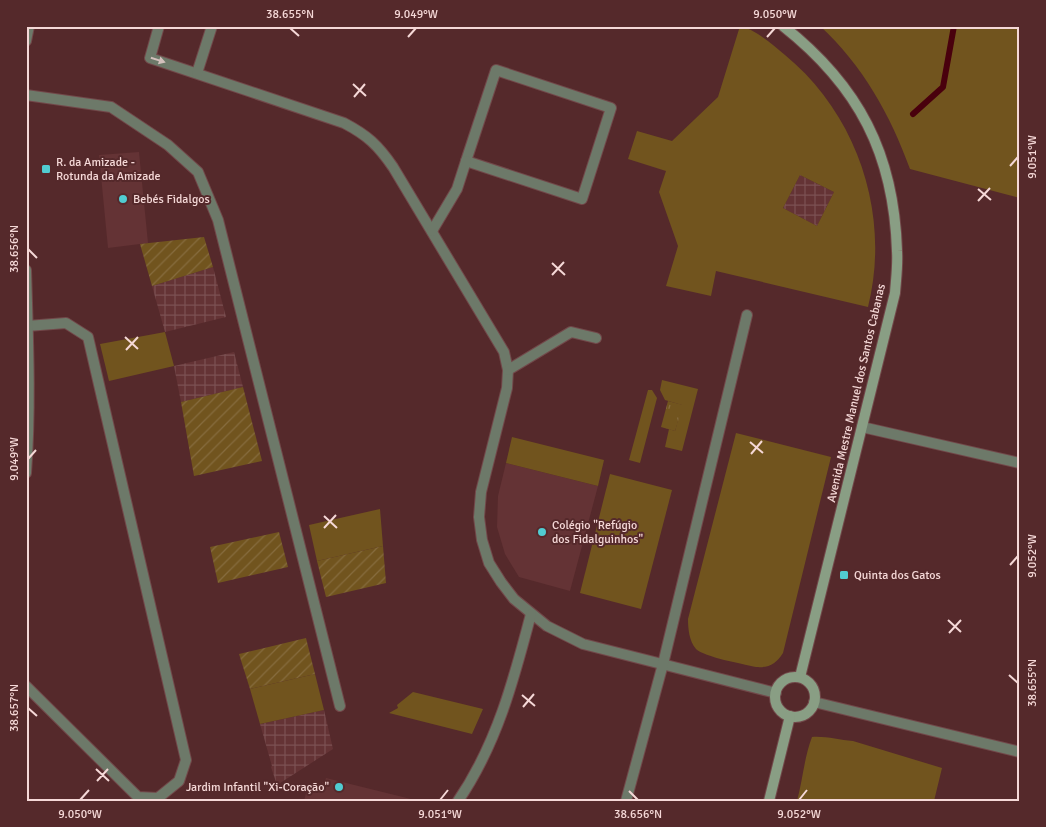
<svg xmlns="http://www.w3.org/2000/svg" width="1046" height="827" viewBox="0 0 1046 827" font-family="Signika,sans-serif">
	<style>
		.built { fill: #643335 }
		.industrial { fill: url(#industrial-grid) }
		.grass { fill: #71541e; fill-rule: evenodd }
		.park { fill: url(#park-tufts) }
		.garden { fill: url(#garden-furrows) }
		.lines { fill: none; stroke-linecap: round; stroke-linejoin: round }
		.stream { stroke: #49000d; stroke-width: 6 }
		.minor-casing { stroke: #72484a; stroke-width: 12 }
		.tertiary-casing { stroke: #72484a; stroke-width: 12 }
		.secondary-casing { stroke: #72484a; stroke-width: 12 }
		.minor { stroke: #6d7969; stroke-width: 10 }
		.tertiary { stroke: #6d7969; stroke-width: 10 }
		.secondary { stroke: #899e84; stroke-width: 10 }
		.oneway { fill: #d3c0bc }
		.ticks { fill: none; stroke: #f5d8d7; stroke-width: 2 }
		.poi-dot { fill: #51ccd1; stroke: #55292b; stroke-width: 2 }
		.labels { text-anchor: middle; stroke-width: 4; stroke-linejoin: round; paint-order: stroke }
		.poi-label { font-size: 12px; fill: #f5d8d7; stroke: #55292b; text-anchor: start }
		.street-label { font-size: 12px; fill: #f5d8d7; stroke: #55292b }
		.neatline { fill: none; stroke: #f5d8d7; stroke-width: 2 }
		.ticks-label { font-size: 12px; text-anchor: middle; fill: #f5d8d7 }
	</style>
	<defs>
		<pattern id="industrial-grid" width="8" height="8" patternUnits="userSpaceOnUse" patternTransform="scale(1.25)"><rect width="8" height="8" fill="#643335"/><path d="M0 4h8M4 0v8" fill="none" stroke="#7b5052"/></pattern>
		<pattern id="park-tufts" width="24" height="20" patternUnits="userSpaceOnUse" patternTransform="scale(1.25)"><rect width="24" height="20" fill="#71541e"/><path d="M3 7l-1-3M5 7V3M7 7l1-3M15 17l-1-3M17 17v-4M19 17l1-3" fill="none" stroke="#866c3e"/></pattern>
		<pattern id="garden-furrows" width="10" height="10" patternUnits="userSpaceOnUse" patternTransform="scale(1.25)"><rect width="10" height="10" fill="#71541e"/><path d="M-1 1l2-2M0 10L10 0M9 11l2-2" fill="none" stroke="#866c3e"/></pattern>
	</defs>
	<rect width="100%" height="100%" fill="#55292b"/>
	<g class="built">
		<path d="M139,152L148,243L108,248L99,155Z"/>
		<path d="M506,463L598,486L570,591L519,577L505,554L497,527L498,496Z"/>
		<path d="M326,778L419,801H304L306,793L325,781Z"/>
	</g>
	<g class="industrial">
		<path d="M800,175L834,192L817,226L783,208Z"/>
		<path d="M213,267L226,317L165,332L152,286Z"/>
		<path d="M234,352L243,387L181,402L174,366Z"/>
		<path d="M324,710L333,749L277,785L271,767L272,766L260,724Z"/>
	</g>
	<g class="grass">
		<path d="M740,26C755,29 773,45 785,55C858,115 891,215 868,307L716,271L711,296L666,286L678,246L659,192L666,171L628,159L637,131L672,141L718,97ZM800,175L834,192L817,226L783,208Z"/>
		<path d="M820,26H1020V198L910,169C890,114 863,66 820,26Z"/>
		<path d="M165,332L174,366L109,381L100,344Z"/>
		<path d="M662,380L698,389L682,451L665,447L669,429L675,431L682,405L665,400L660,390Z"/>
		<path d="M648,390H652L657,398L640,463L629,460Z"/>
		<path d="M736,433L831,457L783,653C776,664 769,668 756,667C743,664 704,657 696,649C689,641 688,628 688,619Z"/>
		<path d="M512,437L604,460L598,486L506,463Z"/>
		<path d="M610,474L672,490L641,609L580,593Z"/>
		<path d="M380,509L383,546L317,561L309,525Z"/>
		<path d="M315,674L324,710L260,724L250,689Z"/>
		<path d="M413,692L483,709L472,734L389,713L398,708L397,705Z"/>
		<path d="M812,737C826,736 839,740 853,741L942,768L934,801H797C803,779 804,758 812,737Z"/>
	</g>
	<path class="park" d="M668,401L683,405L675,431L661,427Z"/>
	<g class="garden">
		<path d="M204,237L213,267L152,286L140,244Z"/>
		<path d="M243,387L262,461L194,476L181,402Z"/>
		<path d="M279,532L288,567L218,583L210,547Z"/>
		<path d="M383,546L386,583L326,597L317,561Z"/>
		<path d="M306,638L315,674L250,689L239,654Z"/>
	</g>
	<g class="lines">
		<path class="stream" d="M913,114L943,87L954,26"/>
		<defs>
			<g id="minor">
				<path d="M159,26L150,58L344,123C367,135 378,145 393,167L504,352L508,370L507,388L481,492L479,517L482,540L489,563L501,582L514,599L547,626L583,644L776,693"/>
				<path d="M496,70L611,108L582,199L466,161Z"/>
				<path d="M197,73L212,26"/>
				<path d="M26,95L111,107L168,145L198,172L218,220L340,706"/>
				<path d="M432,231L457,189L466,161"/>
				<path d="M508,370L571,332L596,338"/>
				<path d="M862,427L1020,463"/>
				<path d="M26,686L138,797L158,798L179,781L186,760L88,337L66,323L27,326"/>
				<path d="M814,702L1020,752"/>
				<path d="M458,801C497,744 514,679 531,614"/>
				<path d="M626,801L663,664L747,315"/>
			</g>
			<g id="tertiary">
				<path d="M26,41L29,26"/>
				<path d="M26,270C28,338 31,406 26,473"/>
			</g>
			<g id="secondary">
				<path d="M783,26C859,86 894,154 897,251C898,265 896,279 895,293L800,677"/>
				<circle cx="795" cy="697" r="20"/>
				<path d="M769,801L790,716"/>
			</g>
		</defs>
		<use href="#minor" class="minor-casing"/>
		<use href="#tertiary" class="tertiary-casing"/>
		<use href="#secondary" class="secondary-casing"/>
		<use href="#minor" class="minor"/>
		<use href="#tertiary" class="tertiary"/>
		<use href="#secondary" class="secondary"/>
	</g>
	<defs><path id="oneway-solid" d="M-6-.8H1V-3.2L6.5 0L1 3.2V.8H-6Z" transform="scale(1.25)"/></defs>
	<use class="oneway" href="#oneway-solid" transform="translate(158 60) rotate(18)"/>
	<path class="ticks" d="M290,28L299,36M408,37L416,28M767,37L775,28M353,84L366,96M354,97L365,84M1010,166L1018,157M978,189L991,200M978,201L990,188M28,249L37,258M552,263L565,275M552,275L564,262M125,337L138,349M126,350L138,337M750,442L763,453M751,454L762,441M28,459L36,450M324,516L337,528M324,528L336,515M1010,565L1018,556M948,620L961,632M949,633L961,620M1009,675L1018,683M522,695L535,706M523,707L534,694M28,708L37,716M96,769L109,781M97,781L108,769M629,791L638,800M80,800L89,790M440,800L448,790M799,800L807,790"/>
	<g class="poi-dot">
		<rect x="41" y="164" width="10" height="10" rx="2.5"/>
		<circle cx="123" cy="199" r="5"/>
		<circle cx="542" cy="532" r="5"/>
		<rect x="839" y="570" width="10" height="10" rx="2.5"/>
		<circle cx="339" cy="787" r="5"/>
	</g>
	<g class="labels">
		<g class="poi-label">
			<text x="56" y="166">R. da Amizade -<tspan x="56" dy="14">Rotunda da Amizade</tspan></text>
			<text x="133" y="203">Bebés Fidalgos</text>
			<text x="552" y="529">Colégio "Refúgio<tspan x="552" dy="14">dos Fidalguinhos"</tspan></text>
			<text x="854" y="579">Quinta dos Gatos</text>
			<text x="329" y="791" text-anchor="end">Jardim Infantil "Xi-Coração"</text>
		</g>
		<g class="street-label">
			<text transform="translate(856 393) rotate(-77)" y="4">Avenida Mestre Manuel dos Santos Cabanas</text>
		</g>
	</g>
	<rect width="1046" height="827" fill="none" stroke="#55292b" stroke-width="55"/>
	<rect x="28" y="28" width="990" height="772" class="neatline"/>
	<g class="ticks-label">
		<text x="290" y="18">38.655°N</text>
		<text x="416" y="18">9.049°W</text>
		<text x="775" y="18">9.050°W</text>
		<text transform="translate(1032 157) rotate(-90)" y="4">9.051°W</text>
		<text transform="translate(14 249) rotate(-90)" y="4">38.656°N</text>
		<text transform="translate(14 459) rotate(-90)" y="4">9.049°W</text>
		<text transform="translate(1032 556) rotate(-90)" y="4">9.052°W</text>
		<text transform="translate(1032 683) rotate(-90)" y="4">38.655°N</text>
		<text transform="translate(14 708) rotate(-90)" y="4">38.657°N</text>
		<text x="80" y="818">9.050°W</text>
		<text x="440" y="818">9.051°W</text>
		<text x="638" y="818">38.656°N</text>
		<text x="799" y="818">9.052°W</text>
	</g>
</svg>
